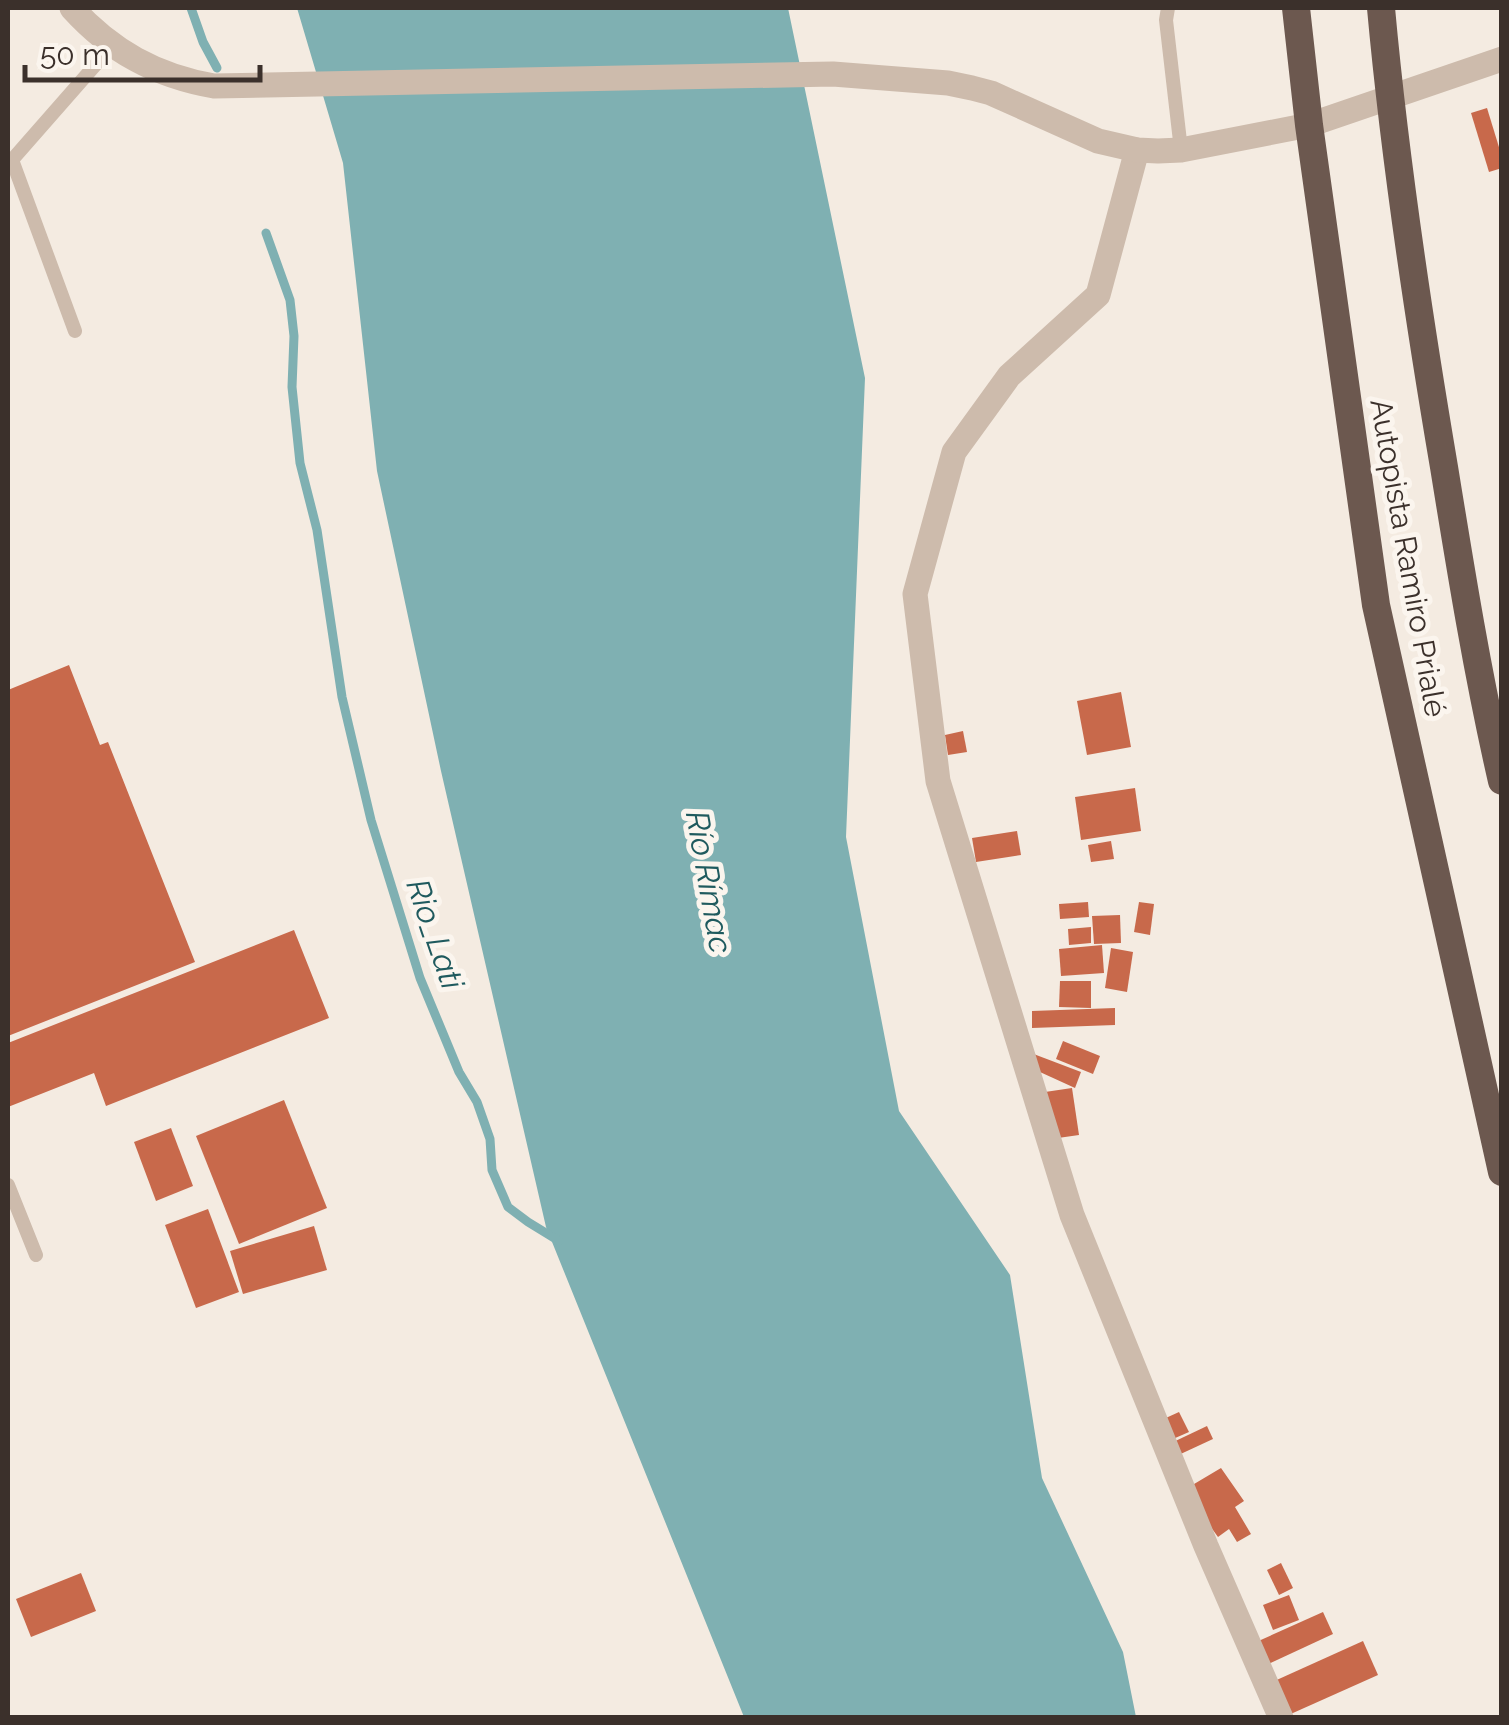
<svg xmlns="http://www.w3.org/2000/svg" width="1509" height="1725" viewBox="0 0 1509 1725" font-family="Raleway,sans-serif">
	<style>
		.water { fill: #7fb0b2 }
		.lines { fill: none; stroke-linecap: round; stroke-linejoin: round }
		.stream { stroke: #7fb0b2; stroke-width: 9 }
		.building { fill: #c8694b }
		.service { stroke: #cdbbac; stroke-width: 14 }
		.minor { stroke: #cdbbac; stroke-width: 25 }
		.tertiary { stroke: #cdbbac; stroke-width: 25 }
		.trunk { stroke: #6c584f; stroke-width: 28 }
		.labels { text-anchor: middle; stroke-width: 10; stroke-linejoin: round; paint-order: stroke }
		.street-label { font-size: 30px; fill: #3b302b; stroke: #fbf5ee }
		.water-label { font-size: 32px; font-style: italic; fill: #1f5a5e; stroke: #fbf5ee }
	</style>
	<rect width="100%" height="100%" fill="#f4ebe1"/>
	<path class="water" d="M297,8H788L865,378L846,837L899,1111L1010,1275L1042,1478L1123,1652L1136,1717H744L546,1227L441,771L377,471L343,163Z"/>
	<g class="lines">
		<g class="stream">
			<path d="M191,8L203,42L217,68"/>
			<path d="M266,233L290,300L294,336L292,387L300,463L317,530L342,697L371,820L420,978L459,1072L477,1102L490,1139L492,1170L508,1207L528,1222L559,1241"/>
		</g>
	</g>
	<g class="building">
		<path d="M1487,108L1502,157V168L1489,172L1471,113Z"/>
		<path d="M69,665L100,745L108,742L195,962L8,1036V690Z"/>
		<path d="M1121,692L1131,747L1087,755L1077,701Z"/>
		<path d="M963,731L967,752L948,755L945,735Z"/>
		<path d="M1135,788L1141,831L1081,840L1075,797Z"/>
		<path d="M1017,831L1021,855L976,862L972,838Z"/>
		<path d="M1111,841L1114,859L1091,862L1088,845Z"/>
		<path d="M1088,902L1089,917L1060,919L1059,904Z"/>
		<path d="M1139,902L1154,904L1150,935L1134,932Z"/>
		<path d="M1120,915L1121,943L1094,944L1092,916Z"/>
		<path d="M1091,927V943L1069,945L1068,929Z"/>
		<path d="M294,930L329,1018L106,1106L94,1073L8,1107V1043Z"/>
		<path d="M1102,945L1104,973L1061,976L1059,949Z"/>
		<path d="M1111,948L1133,952L1127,992L1105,988Z"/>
		<path d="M1060,981H1091V1008L1059,1007Z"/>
		<path d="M1115,1008V1025L1032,1028V1011Z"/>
		<path d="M1063,1041L1100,1056L1093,1074L1056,1059Z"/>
		<path d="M1031,1053L1081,1072L1075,1088L1029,1067Z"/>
		<path d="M1072,1088L1079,1135L1051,1139L1045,1092Z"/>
		<path d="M284,1100L327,1208L239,1244L196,1136Z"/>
		<path d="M171,1128L193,1186L156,1201L134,1142Z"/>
		<path d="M208,1209L239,1292L196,1308L165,1225Z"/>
		<path d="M314,1226L327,1270L243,1294L230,1251Z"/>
		<path d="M1179,1412L1189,1432L1166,1442L1157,1422Z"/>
		<path d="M1207,1426L1213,1439L1172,1458L1167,1445Z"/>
		<path d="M1221,1468L1244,1501L1235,1507L1251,1534L1237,1542L1229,1529L1218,1537L1184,1490Z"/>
		<path d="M1281,1563L1293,1588L1279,1595L1267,1570Z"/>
		<path d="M81,1573L96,1611L31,1637L16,1599Z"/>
		<path d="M1289,1595L1299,1620L1273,1630L1263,1605Z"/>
		<path d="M1323,1612L1333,1634L1264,1666L1254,1643Z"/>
		<path d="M1363,1641L1378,1675L1284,1717L1270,1683Z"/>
	</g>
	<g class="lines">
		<g class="service">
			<path d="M1168,8L1166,20L1181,150"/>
			<path d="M75,331L12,160L112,46"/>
			<path d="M8,1185L36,1255"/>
		</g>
		<path class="minor" d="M1137,150L1098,295L1009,376L954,452L915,594L938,781L1072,1215L1206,1546L1281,1718"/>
		<path class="tertiary" d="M72,8C111,51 156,76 214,86L833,74L948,83L972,88L991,93L1098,141L1137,150L1158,151L1181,150L1309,125L1502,59"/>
		<g class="trunk">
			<path d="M1296,8L1309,125L1376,605L1502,1172"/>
			<path d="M1381,8C1395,162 1418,314 1444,467C1461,572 1478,677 1502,781"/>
		</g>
	</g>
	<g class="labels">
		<g class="street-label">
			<text transform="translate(1408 558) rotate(80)" y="10">Autopista Ramiro Prialé</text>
		</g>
		<g class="water-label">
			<text transform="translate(709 882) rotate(80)" y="11">Río Rímac</text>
			<text transform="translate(435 934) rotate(71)" y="11">Rio_Lati</text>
		</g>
	</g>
	<rect width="1509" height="1725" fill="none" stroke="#3b302b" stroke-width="20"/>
	<path d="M25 65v15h235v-15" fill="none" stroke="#3b302b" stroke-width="5"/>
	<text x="40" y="65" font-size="30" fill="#3b302b" stroke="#fbf5ee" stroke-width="8" paint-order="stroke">50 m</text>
</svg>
